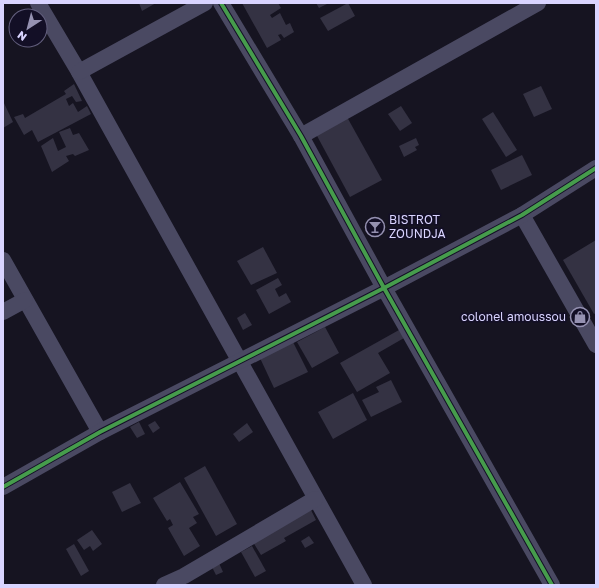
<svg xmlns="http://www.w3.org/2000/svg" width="599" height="588" viewBox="0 0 599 588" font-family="'Golos Text',sans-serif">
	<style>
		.building { fill: #343243 }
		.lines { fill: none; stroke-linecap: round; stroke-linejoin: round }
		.street { stroke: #4a4962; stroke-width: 16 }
		.cycleway-casing { stroke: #130f26; stroke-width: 6 }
		.cycleway { stroke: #469c4c; stroke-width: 4 }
		.labels { text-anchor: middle; stroke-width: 3.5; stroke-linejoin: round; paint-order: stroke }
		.poi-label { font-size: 12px; fill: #d9d4ff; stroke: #130f26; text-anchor: start }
	</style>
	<rect width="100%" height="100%" fill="#161421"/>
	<g class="building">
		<path d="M139,3H156L142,11Z"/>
		<path d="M242,3H278L281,8L270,15L272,18L280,13L286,25L290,23L294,32L284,38L281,34L278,35L281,40L267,48Z"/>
		<path d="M316,3H329L319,8Z"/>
		<path d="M348,3L355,16L328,31L320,18Z"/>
		<path d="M74,84L82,101L76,102L72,96L66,99L69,106L73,103L78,112L87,106L91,114L38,142L32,130L24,135L14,117L23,114L25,118L66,94L64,91Z"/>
		<path d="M541,86L552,109L534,117L523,94Z"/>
		<path d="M3,101L13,122L3,128Z"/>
		<path d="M401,106L412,123L400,131L388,114Z"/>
		<path d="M493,112L517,150L506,157L482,119Z"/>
		<path d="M347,117L382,180L350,197L316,134Z"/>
		<path d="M70,128L73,135L79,133L89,150L75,156L73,154L66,156L69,161L52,172L41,146L53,138L58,151L66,147L59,132Z"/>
		<path d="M416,138L419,145L415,147L417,150L404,157L399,146Z"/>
		<path d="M522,155L532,175L501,190L491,170Z"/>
		<path d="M596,240V313L594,314L563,260Z"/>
		<path d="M263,247L277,273L251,285L237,261Z"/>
		<path d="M278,278L282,285L275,289L279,297L286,293L291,302L269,314L256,290Z"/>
		<path d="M245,313L252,325L243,330L237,318Z"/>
		<path d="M325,327L339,353L312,368L297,342Z"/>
		<path d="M399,330L404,338L378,353L390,373L357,392L340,363Z"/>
		<path d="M293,342L308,372L274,388L260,358Z"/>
		<path d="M391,380L402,402L371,417L362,400L379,392L376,387Z"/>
		<path d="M353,393L367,420L333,439L318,412Z"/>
		<path d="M155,421L160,428L153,433L148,425Z"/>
		<path d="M139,422L145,434L137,438L130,427Z"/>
		<path d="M247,423L253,432L239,442L233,434Z"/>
		<path d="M205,466L237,524L216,536L184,478Z"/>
		<path d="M180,482L199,514L193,517L197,523L189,528L200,546L184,556L168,528L173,525L170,519L167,521L153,498Z"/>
		<path d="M130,483L141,503L122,512L112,492Z"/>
		<path d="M311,510L316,520L284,538L286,541L261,555L253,542Z"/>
		<path d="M92,530L102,544L93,551L90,546L84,550L77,540Z"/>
		<path d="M309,536L314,543L305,548L301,541Z"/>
		<path d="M74,544L89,571L81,576L66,549Z"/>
		<path d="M252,546L266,571L255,577L241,552Z"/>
		<path d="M219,563L223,572L216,575L212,567Z"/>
	</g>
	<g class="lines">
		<g class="street">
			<path d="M38,3L79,72L364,585"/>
			<path d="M221,3L301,136L384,288L552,585"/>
			<path d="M79,72L205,3"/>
			<path d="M301,136L538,3"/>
			<path d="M522,215L596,345"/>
			<path d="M3,260L100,432"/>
			<path d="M3,312L25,300"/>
			<path d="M3,487L100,432L384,288L522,215L596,168"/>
			<path d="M164,585L184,576L315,499"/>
		</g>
		<defs>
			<g id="cycleway">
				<path d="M221,3L301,136L384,288L552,585"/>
				<path d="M3,487L100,432L384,288L522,215L596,168"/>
			</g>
		</defs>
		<use href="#cycleway" class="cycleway-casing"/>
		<use href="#cycleway" class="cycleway"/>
	</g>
	<defs>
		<symbol id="bar-ring" viewBox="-11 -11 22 22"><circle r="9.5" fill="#130f26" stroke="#9591b1" stroke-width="1.5"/><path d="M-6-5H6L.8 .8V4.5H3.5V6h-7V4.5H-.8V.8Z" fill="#9591b1"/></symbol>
		<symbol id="shop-ring" viewBox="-11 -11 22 22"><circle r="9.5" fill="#130f26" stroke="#9591b1" stroke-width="1.5"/><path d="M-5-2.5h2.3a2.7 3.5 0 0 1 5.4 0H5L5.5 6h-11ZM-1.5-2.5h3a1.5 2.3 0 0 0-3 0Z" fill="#9591b1"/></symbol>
	</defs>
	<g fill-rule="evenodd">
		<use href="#bar-ring" x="364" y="216" width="22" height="22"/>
		<use href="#shop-ring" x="569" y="306" width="22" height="22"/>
	</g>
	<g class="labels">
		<g class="poi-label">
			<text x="389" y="224">BISTROT<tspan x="389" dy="14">ZOUNDJA</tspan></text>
			<text x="566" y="321" text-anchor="end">colonel amoussou</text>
		</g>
	</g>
	<rect width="599" height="588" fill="none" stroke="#d9d4ff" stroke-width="8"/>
	<g transform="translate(28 28) rotate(216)"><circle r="19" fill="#130f26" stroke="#625e7d"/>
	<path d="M0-3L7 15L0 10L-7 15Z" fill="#9591b1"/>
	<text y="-6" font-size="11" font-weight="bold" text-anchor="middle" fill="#d9d4ff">N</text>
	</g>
</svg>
